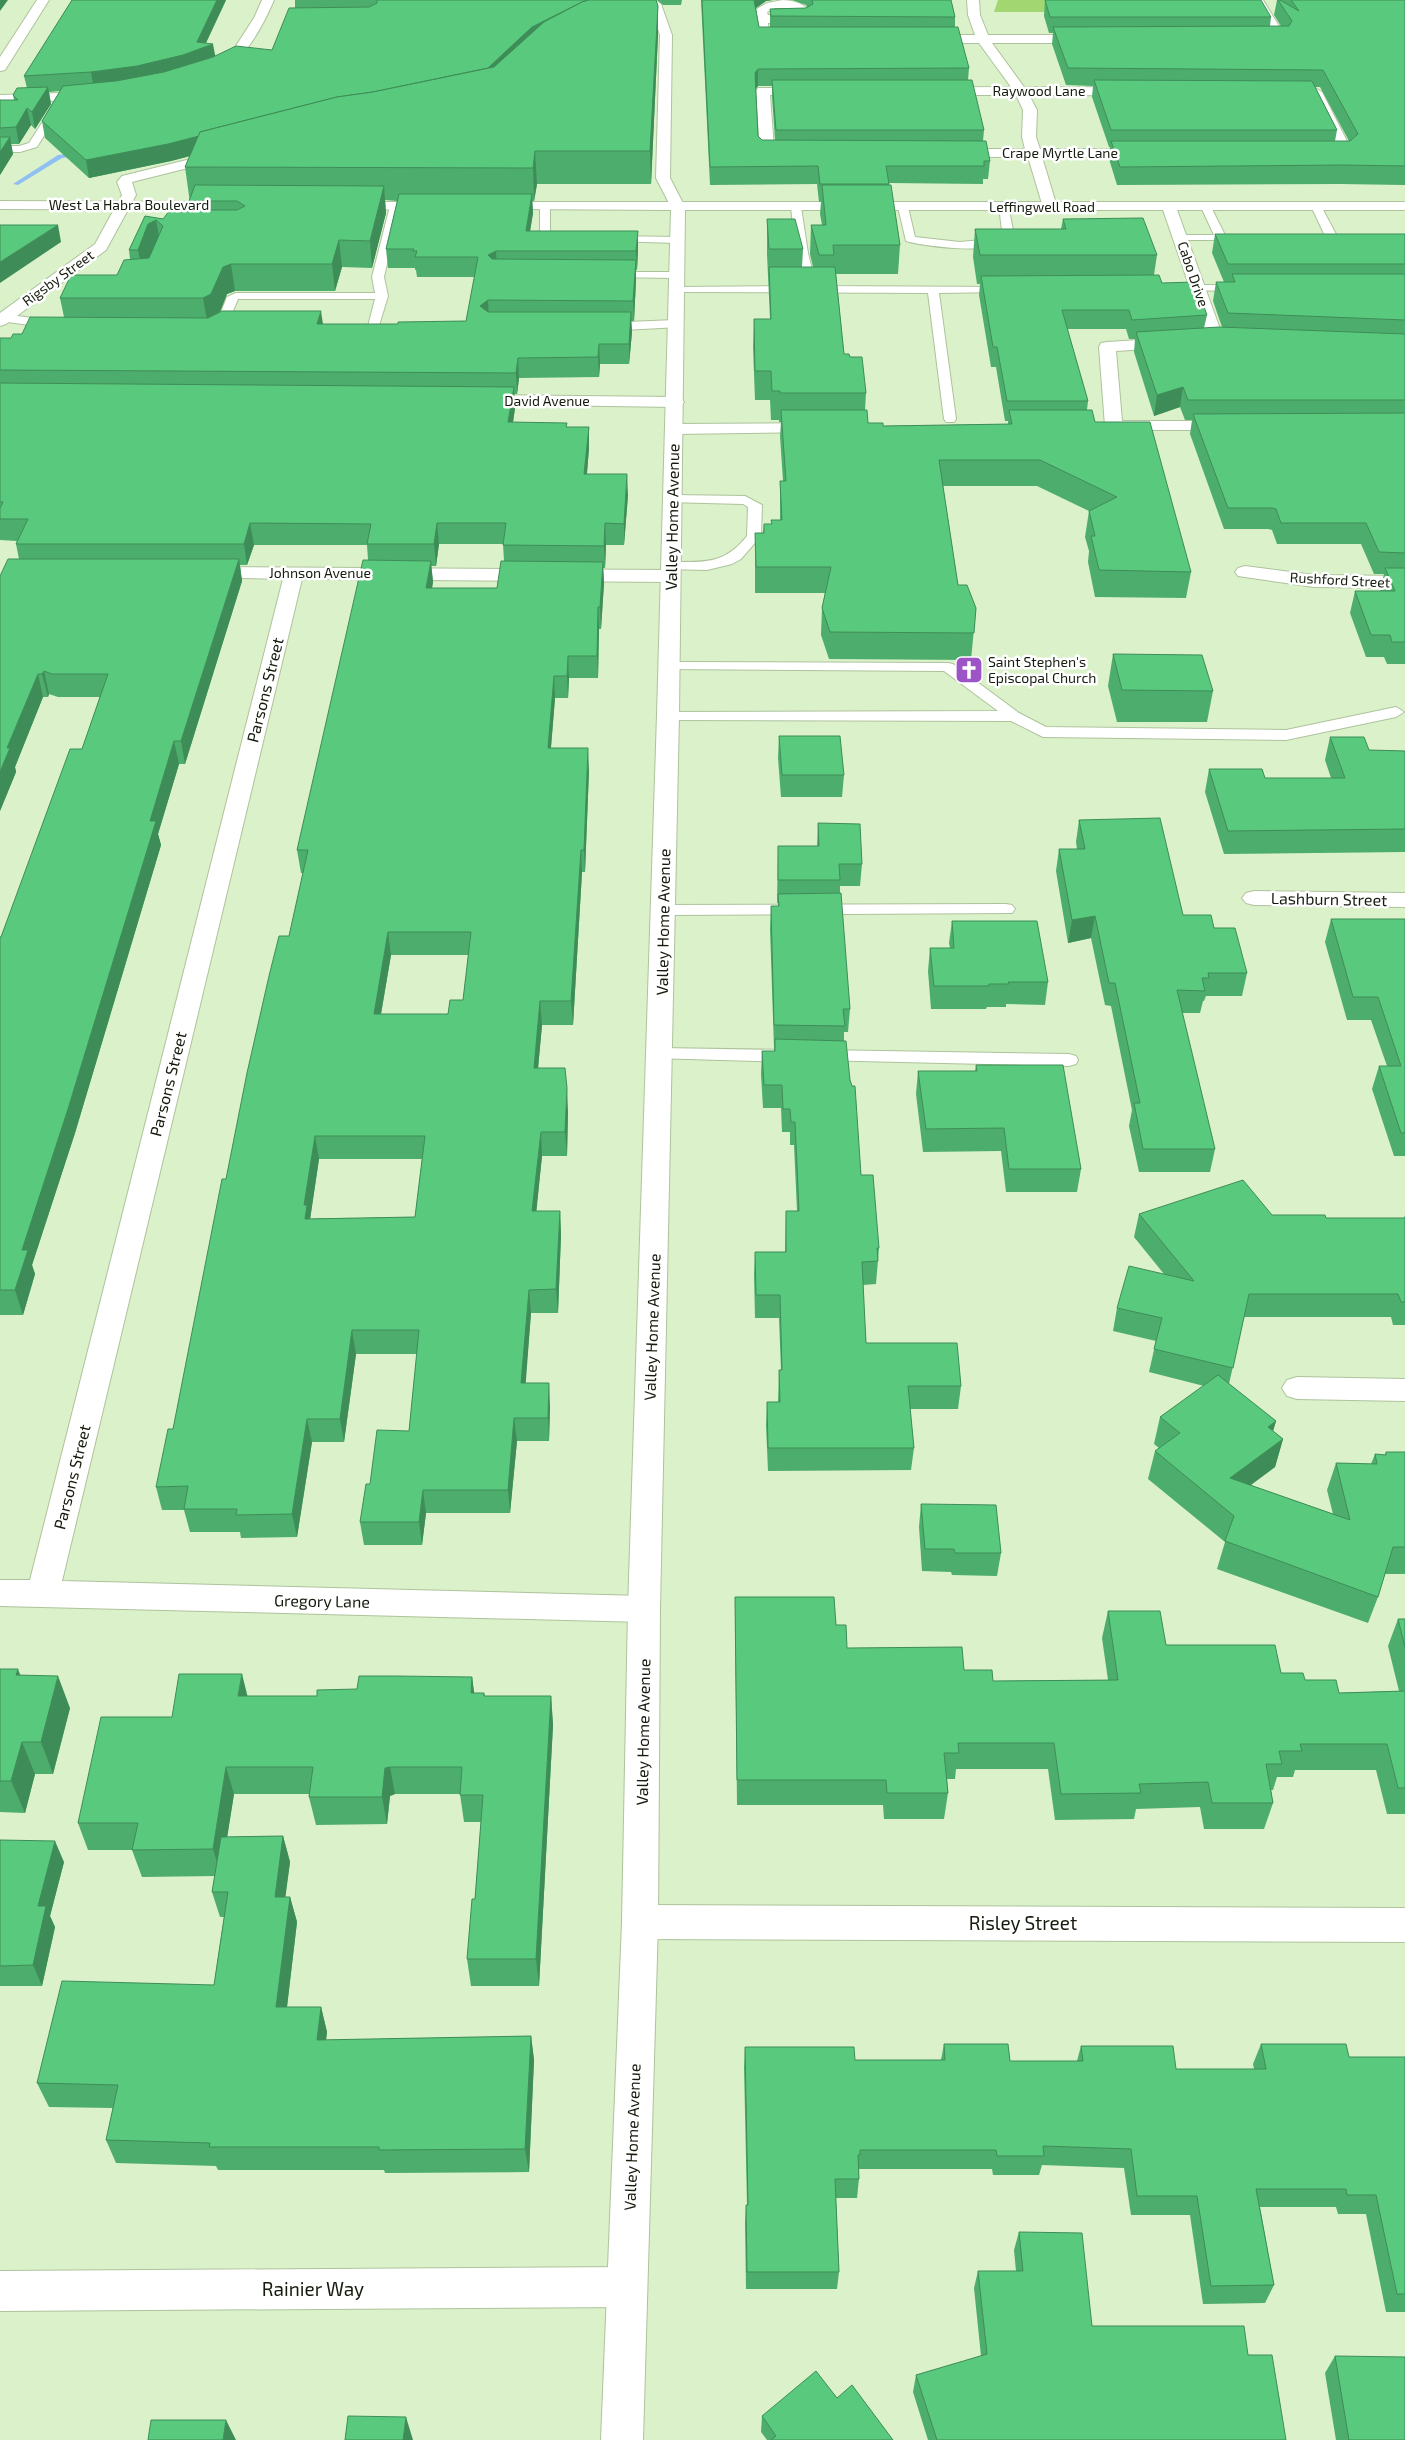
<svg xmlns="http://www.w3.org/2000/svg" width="1405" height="2440" viewBox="0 0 1405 2440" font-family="'Exo 2',sans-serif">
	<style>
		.green { fill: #a1d671 }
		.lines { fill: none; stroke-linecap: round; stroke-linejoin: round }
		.stream { fill: #90bff3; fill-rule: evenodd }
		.lane-casing { stroke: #aec39c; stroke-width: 2 }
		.street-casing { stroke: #aec39c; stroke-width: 2 }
		.secondary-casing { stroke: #aec39c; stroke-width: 2 }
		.lane { fill: #fff; fill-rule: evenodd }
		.street { fill: #fff; fill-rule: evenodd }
		.secondary { fill: #fff; fill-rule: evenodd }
		.wall { fill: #4dad6c; fill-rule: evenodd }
		.shaded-wall { fill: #3e8d58 }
		.building { fill: #59c97d; stroke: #3e8d58; fill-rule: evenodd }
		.labels { text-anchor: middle; stroke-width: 5; stroke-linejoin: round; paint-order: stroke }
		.far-street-label { font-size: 14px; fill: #151c0e; stroke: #fff }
		.far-poi-label { font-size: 14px; fill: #151c0e; stroke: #fff; text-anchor: start }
		.street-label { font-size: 16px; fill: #151c0e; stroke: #fff }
		.near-street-label { font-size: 19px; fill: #151c0e; stroke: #fff }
	</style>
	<rect width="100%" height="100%" fill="#daf1c9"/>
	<path class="green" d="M998,0H1144L1152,12H994Z"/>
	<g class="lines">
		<path class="stream" d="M81,152L83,155L62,158L18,185L13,184L58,155Z"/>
		<defs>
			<g id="lane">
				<path d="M57,103L62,106L37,147L20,152H0V146H19L29,143L54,104Z"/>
				<path d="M395,203L400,206L384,277L388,296L378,329H370L368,326L375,299H238L226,328H218L216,325L227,297L236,293H375L372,277L390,206Z"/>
				<path d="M545,203L550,206V232L572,237V241L549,239L540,235V206Z"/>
				<path d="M1316,203L1321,206L1338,238L1336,240H1328L1326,238L1311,206Z"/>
				<path d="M796,204L801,207L808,253L816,286L1009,287V291L1005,292L939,293L956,419L954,422H946L944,419L928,293L673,292L671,290L677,287L804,286L796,253L791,207Z"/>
				<path d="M903,204L908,207L915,237L960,242L1003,238L999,207L1004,204L1008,205L1015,240C999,255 927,247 906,241L898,207Z"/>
				<path d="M1206,204L1211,207L1225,235L1247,236V240H1176L1174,238L1180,235H1214L1201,207Z"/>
				<path d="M612,236L678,237L684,240L678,243L608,241L606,239Z"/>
				<path d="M609,272H677L683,275L677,278L605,277L603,275Z"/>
				<path d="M1179,285H1240L1246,288L1240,291L1175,290V286Z"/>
				<path d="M4,314L39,319L59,328L53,332L37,326L0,321V315Z"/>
				<path d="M675,320L681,324L679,327L605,331L599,327L605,323Z"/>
				<path d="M672,495L745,496L762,505L761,536L741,559L732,564L707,570L665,569L663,566L665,563L670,562C704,562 724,565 747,536L748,507L743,504L667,502L665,499Z"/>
				<path d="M669,662L948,663L953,664L1019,713L1046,727L1286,730L1396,707L1404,712L1396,717L1286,740L1043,737L1011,721L668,720L660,715L663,712L998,711L944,671L664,669L662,666Z"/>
				<path d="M1006,904L1012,905L1015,909L1012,913L662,915L656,914L653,910L656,906L662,905Z"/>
				<path d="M660,1048L788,1050L795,1052L797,1056L795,1060L788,1062L653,1058L651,1054L653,1050Z"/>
				<path d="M822,1050L1069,1054L1076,1056L1078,1060L1076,1064L1069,1066L815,1060L813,1056L815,1052Z"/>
			</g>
			<g id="street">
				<path d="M37,0H49L5,70L0,71V57Z"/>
				<path d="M262,0H274C265,21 238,78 208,71L206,68L208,65L232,52L254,18Z"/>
				<path d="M655,0L661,4L672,35L670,178L685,207L678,211L671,207L656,178L660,35L651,9L628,16L622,12L624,9Z"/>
				<path d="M783,0C796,1 809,4 811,18L805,22L768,23L769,34L791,35L793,38L791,41H759L755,10L767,3ZM775,8H790L798,14L768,15L767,12Z"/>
				<path d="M967,0H979L980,15L988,35H1090L1096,39L1090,43H992L1024,87L1315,88L1322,92L1353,153L1346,157H1042L1057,207L1050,211L1043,207L1028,157L762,156L760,153L756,91L758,88L1011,87L979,43H925L919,39L925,35H975L968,15ZM770,95H1016L1023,110L1022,137L1025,149H774ZM1029,95L1310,96L1337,149H1040L1036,137L1037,110Z"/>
				<path d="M1251,0H1263L1287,39L1285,42H1277Z"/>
				<path d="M93,92L100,96L98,99L0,103V95Z"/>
				<path d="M223,151L230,155L228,158L132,182L136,195L106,250L6,324L0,326V313L95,244L122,195L117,182L122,176Z"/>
				<path d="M1169,203L1176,207L1224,340L1222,343H1210L1208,340L1162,207Z"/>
				<path d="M1171,338L1177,339L1179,343L1177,347L1116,351L1122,421H1229L1235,422L1238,426L1235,430H1108L1105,426L1099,347L1101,343L1107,342Z"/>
				<path d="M476,395L675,397L681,398L684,402L681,406L675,407L470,404L467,400L470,396Z"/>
				<path d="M819,423L825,424L828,428L825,432L674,434L668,433L665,429L668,425L674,424Z"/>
				<path d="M1245,566L1314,575L1405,576V588L1314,587L1238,576L1235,572L1238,568Z"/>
				<path d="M204,567L670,570L677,572L680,576L677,580L670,582L302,579L62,1581L644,1596L655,1599L660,1609L655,1619L644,1622L0,1606V1580H30L283,579L197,577L194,573L197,569Z"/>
				<path d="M1254,891L1405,893V907L1254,905L1246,903L1242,898L1246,893Z"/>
				<path d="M1297,1377L1405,1379V1401L1297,1399L1287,1396L1282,1388L1287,1380Z"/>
				<path d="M640,1905L1405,1908V1942L640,1939L627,1934L622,1922L627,1910Z"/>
				<path d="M626,2267L640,2273L646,2287L640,2301L626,2307L0,2311V2271Z"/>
			</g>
			<g id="secondary">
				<path d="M0,201L229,202L236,206L229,210L0,209Z"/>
				<path d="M349,202H434L441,206L434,210L344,209L342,206Z"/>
				<path d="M494,202H1405V210H685L679,715L660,1609L658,1922L643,2440H601L622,1922L628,1609L657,715L671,210L489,209L487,206Z"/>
			</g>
		</defs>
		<use href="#lane" class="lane-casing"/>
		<use href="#street" class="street-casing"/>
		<use href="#secondary" class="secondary-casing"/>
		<use href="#lane" class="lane"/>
		<use href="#street" class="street"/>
		<use href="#secondary" class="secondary"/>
	</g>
	<g class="wall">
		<path d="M72,0H226L206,43L215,56L272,50L295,8V0H656L658,6V35L651,184H537L534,201H532L533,213L530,231L638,250L637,270H636V280L634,321H631L632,332L629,364H600L599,377L519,378L517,394H514L515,408L513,422L567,427H589V448L587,474L628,495L624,545H606L605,568H603L604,583L601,629H599L598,678H569L568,698H555L551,748L589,770L585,872H582L573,1025H542L538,1068L568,1111L567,1156H542L536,1211H560L561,1235L558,1313H531L525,1383L550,1406L549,1441H517L510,1513H426L422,1545H364L360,1522L370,1484L409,1431L417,1354H356L344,1442H312L297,1537L241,1538L240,1532H190L184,1510H162L156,1487L173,1429L226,1179L289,936L303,873H301L297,850L368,560L367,545H254L247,565H240L242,581L185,764H179L158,834L161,845L75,1133L32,1265L35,1274L23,1315H0V937H1L82,749L100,697H58L49,694L48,697H43L15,767L16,772L0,811L19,559L16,544L17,541L0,540V338H11L64,317L60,298L117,275L130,259L129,250L145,216L163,219L191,210L185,167L190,156L171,161L89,178L45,138L42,121L60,91L49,92L51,104L35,129L31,125L19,144H11L13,154L0,175V100H14L13,95L27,88L24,76ZM385,200L397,201L386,249L388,268H415V270H416L417,277H475L466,321L398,324H323L220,312L227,294L235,291H335L342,267L372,268L386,213ZM439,544H503L504,561L497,588H432L433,582L431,566H436ZM391,955H469L463,1000L448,1014H381ZM319,1159H422L415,1217L310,1219Z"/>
		<path d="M657,0H682L681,5H663Z"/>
		<path d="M701,0H773L766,1L756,8L759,27H770V9L806,8L807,7L806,5L792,0H951L955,17V27L969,68L968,80L984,130L983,141L990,161L988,179H983V184L889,183L900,245L898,274H836L844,354L850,357L866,393L865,410L868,423L883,426L1008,424V421H1005L996,367H991L979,295L980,284H977L973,257L975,229H1061L1063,219L1157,255L1154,275L1162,283L1207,315L1204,328L1222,327L1213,301L1216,282H1224L1212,253L1215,234H1405V664H1387L1384,657H1366L1350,613L1355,591H1381L1380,590L1384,574H1374L1361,544H1277L1272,530L1268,529H1224L1190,434L1192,420H1185L1180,407L1154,416L1134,352L1135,339H1129L1126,329H1067L1088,401L1087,410L1191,572L1186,598L1095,597L1088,562L1089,551L1085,537L1089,511L1037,486H943L958,585L976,608L971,660L829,659L821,635L822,608L825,593H755V533H763L764,524H771L780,520V481H783L780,436L781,422H779V420H771L770,400H755L753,347L754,319H770L767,254V219L803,249L802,267H813L810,254L811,225H822L820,214L821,202H819L817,184L710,185ZM758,86H772V97L775,140H762L758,136L756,89Z"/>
		<path d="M1045,0L1271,17L1270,26H1281L1274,15L1277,0H1405V185L1340,184L1117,185L1109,159L1110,147H1109L1092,97L1093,86L1066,85L1052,44L1053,33H1049L1044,16ZM1315,87H1320L1349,141H1335L1337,130Z"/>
		<path d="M1113,654L1213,691L1207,722H1117L1108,686Z"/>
		<path d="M779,736L844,775L842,797H781L778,758Z"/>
		<path d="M1330,737L1369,750L1405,751V852L1224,854L1205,792L1209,769L1265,778H1331L1325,760Z"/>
		<path d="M1079,820L1183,915L1214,928L1247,973L1242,996H1206L1204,1001H1203L1200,1013H1182L1215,1149L1210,1172H1139L1129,1126L1132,1110L1111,1006L1105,1005L1091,938L1068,943L1056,871L1059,849H1077L1076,842Z"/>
		<path d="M818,823L862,864L860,886H840V893L850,1009L848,1032H844V1041L850,1080L861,1175L879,1248L876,1284L863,1285L866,1343L961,1386L958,1409H910L914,1448L911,1470L768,1471L766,1425L767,1402H778L779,1370H781L779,1318H755L754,1275L755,1252H785L786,1211H797L794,1145H790V1132H782L781,1108H763L761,1074L762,1051H774V1048L770,929L771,906H778V903H777L778,846H817Z"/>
		<path d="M1331,919H1405V1156H1394L1372,1089L1379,1066H1387L1371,1020H1347L1325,942Z"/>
		<path d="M952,921L1048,982L1045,1005L1006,1004V1007H987L986,1009H931L928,971L930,948H950L949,943Z"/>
		<path d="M976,1065L1081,1169L1077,1192H1006L1001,1151L923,1152L916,1094L918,1071H975Z"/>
		<path d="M1139,1214L1272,1215L1326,1218H1404L1405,1215V1325H1393L1391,1317H1244L1229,1384L1276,1421L1273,1431L1283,1439L1275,1467L1250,1485L1333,1514L1327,1490L1336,1463L1371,1464L1375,1454L1385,1455L1386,1452H1405V1574H1385L1378,1597L1368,1623L1217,1569L1225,1542L1148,1479L1155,1451L1159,1448L1154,1444L1160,1417L1204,1386L1149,1372L1156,1341L1113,1331L1117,1308L1164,1274L1134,1237Z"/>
		<path d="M921,1504L1001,1553L997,1576L952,1575L951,1572L922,1571L919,1527Z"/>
		<path d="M735,1597L836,1625L847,1648L964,1670L993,1681L1108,1680L1102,1638L1108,1611L1166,1645L1281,1673L1339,1693L1399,1691L1388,1646L1398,1619H1405V1814H1387L1376,1770H1295L1293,1777H1277L1273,1790H1271L1273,1803L1264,1829H1204L1200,1807L1136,1809L1134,1819L1055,1820L1048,1769H956L955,1779H947L948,1793L944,1819H884L883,1805H737L735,1623Z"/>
		<path d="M0,1669L20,1675L70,1708L53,1774H35L25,1813L0,1812Z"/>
		<path d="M472,1677L474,1693H484L485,1696H551L553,1725L539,1986H471L467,1959L475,1899L481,1822H464L460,1794H395L390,1796L387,1824L316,1825L309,1797V1794H234L227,1837L283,1836L290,1862L285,1897H290L297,1922L287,2007H321L327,2032L326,2040L531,2036L534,2060L529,2172L385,2173L384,2170H218L216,2166L116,2163L106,2140L113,2108L49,2107L37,2083L214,1985L224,1917H220L212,1892L215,1876L142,1877L132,1850H88L78,1823L172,1717L247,1696H317L357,1689Z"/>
		<path d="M0,1840L64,1862L50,1916L55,1927L42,1986H0Z"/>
		<path d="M944,2044L1010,2061H1077L1081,2046L1176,2069H1254L1253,2064L1261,2044L1349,2057H1405V2312H1386L1366,2214H1338L1336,2207H1260L1274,2285L1265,2303L1203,2304L1190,2215H1131L1124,2168L1042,2165L1039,2175H993L992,2169H859V2179L857,2198H836L839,2272L837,2289H746L745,2223L746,2205H747L744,2067L745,2047L855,2060H941Z"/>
		<path d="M1019,2232L1092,2326L1248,2355L1286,2440H928L913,2392L916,2375L981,2356L974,2288L978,2271H1016L1014,2250Z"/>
		<path d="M1335,2356L1405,2440H1336L1325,2373Z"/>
		<path d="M837,2398L893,2440H767L761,2432L762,2416Z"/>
	</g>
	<g class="shaded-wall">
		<path d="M0,0H8L0,11Z"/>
		<path d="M217,0H226L204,47L213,44L216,60L94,89L91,72L197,42Z"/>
		<path d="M753,0H773L766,1L753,10Z"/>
		<path d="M658,6V35L651,184L650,151Z"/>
		<path d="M573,7L485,88L339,117L171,161L89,178L86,160L532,27Z"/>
		<path d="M758,69V86L754,90L755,73Z"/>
		<path d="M48,87L51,104L35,129L32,112Z"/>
		<path d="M27,108L31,125L19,144L16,127Z"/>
		<path d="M10,137L13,154L0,175V152Z"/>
		<path d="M535,151L537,184L534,201L533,168Z"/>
		<path d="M384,186L386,213L372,268L370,241Z"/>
		<path d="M532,194L533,213L527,250L526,231Z"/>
		<path d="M156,220L161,247L143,277L138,250L148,224Z"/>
		<path d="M58,225L61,242L0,283V262Z"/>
		<path d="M638,231V250L637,270L636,251Z"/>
		<path d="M339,240L342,267L335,291L332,264Z"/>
		<path d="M496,251L497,270L488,255Z"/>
		<path d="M636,260V280L634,321L633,301Z"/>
		<path d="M231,264L235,291L227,294L216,322L208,326L203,298L223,267Z"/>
		<path d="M488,300L489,320L480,306Z"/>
		<path d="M321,311L324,331L317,324Z"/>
		<path d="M631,312L632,332L629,364V344Z"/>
		<path d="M599,344L600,364L599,377L598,357Z"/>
		<path d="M518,358L519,378L517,394L516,373Z"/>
		<path d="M514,387L515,408L510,443L508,422Z"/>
		<path d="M1183,387L1180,407L1154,416L1157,395Z"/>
		<path d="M589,427V448L585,495L584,474Z"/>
		<path d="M627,474L628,495L624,545V524Z"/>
		<path d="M250,523L254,545L247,565L244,544Z"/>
		<path d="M437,523L439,544L436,566L434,544Z"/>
		<path d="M605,523L606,545L605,568L604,546Z"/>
		<path d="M239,559L242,581L185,764L181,741Z"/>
		<path d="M431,561L433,582L428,610L426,588Z"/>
		<path d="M603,562L604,583L601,629L600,607Z"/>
		<path d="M598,607L599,629L598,678L597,656Z"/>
		<path d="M568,656L569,678L568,698L567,676Z"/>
		<path d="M44,671L49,694L48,697L42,674Z"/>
		<path d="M38,674L43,697L15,767L16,772L0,811V772L7,748Z"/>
		<path d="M554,676L555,698L549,770L548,748Z"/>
		<path d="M174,741L179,764L158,834L161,845L75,1133L32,1265L35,1274L23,1315L15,1290L22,1250Z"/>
		<path d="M588,748L589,770L585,872L584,850Z"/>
		<path d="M581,850L582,872L573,1025L571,1001Z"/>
		<path d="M1095,916L1091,938L1068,943L1072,920Z"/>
		<path d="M388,932L391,955L377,1037L374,1014Z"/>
		<path d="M540,1001L542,1025L536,1091L534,1068Z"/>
		<path d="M567,1088L568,1111L567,1156L565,1132Z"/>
		<path d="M541,1132L542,1156L534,1235L532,1211Z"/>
		<path d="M315,1136L319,1159L310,1220L305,1219L304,1205Z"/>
		<path d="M560,1211L561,1235L558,1313L556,1289Z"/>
		<path d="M529,1290L531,1313L524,1406L521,1383Z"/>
		<path d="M352,1330L356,1354L344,1442L340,1419Z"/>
		<path d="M549,1383L550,1406L549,1441L548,1418Z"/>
		<path d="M514,1418L517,1441L510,1513L508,1490Z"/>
		<path d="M307,1419L312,1442L297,1537L292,1514Z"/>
		<path d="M1276,1421L1268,1448V1427Z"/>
		<path d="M1283,1439L1275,1467L1223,1506L1230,1478Z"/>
		<path d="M423,1490L426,1513L422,1545L419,1522Z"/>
		<path d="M18,1669L30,1701L16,1675Z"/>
		<path d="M242,1674L249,1702L238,1696Z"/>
		<path d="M58,1676L70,1708L53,1774L41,1742Z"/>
		<path d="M472,1677L476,1706L471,1693Z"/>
		<path d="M551,1696L553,1725L539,1986L536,1959Z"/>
		<path d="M22,1742L35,1774L25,1813L11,1781Z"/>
		<path d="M226,1767L234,1794L221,1876L213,1849Z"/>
		<path d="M390,1767L395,1794L390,1796L387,1824L382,1797L385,1768Z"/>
		<path d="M283,1836L290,1862L282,1923L275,1897Z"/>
		<path d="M55,1841L64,1862L50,1916L55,1927L42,1986L33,1965L38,1906Z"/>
		<path d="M290,1897L297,1922L284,2032L276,2007Z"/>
		<path d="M321,2007L327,2032L323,2064L317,2040Z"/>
		<path d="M531,2036L534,2060L529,2172L525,2149Z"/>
		<path d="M406,2417L413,2440H403Z"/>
		<path d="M226,2420L236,2440H223Z"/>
	</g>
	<g class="building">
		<path d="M72,0H217L197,42L213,44L183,55L137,66L91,72L24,76Z"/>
		<path d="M377,0H589L582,2L532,27L488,68L373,92L337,97L200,132L199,136L168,144L86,160L42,121L63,86L116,81L164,72L213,57L236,46L272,50L289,8L369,7L377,3Z"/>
		<path d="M589,0H656L658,6L650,151H535L533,168L185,167L200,132L337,97L373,92L494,67L544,22L582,2Z"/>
		<path d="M702,0H754L759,27H958L969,68L758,69L755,73L758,136L762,140L986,141L990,161H984V166H886L889,184H820L818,166L710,167Z"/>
		<path d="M812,0H951L955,17L771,16L770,9L806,8L813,4Z"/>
		<path d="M1045,0H1261L1271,17H1050Z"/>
		<path d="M1278,0H1280L1299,11L1291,0H1405V166L1343,165L1120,167L1111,141H1350L1358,134L1323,70L1068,68L1053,27L1289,26L1292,21Z"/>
		<path d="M772,80H972L984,130H776Z"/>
		<path d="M1094,80L1312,81L1337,130H1111Z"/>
		<path d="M48,87L32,112L27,108L16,127L0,128V100H18L13,95L17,88Z"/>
		<path d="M0,137H10L0,152Z"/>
		<path d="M195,185L384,186L370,241L339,240L332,264H231L223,267L211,294L203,298H60L71,275H117L124,260L149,258L163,226L156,220L148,224L138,250H129L145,216L163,219L170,210H237L245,206L237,201H189Z"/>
		<path d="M822,185H891L900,245H833L834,255H819L811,225H826Z"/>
		<path d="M399,194H532L526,231H638L636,251H496L488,255L492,259L636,260L633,301L488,300L480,306L488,312H631L629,344H599L598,357L518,358L516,373L0,370V338H11L13,334H22L30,317L208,318L222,311H321L317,324H398V322L466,321L478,257H415L417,251H413L414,249H386Z"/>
		<path d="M1143,218L1157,255H980L975,229H1066L1063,219Z"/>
		<path d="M767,219H795L803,249H769Z"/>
		<path d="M0,225H58L0,262Z"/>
		<path d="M1215,234H1405V264H1228Z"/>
		<path d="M769,267H835L844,354H849L850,357H862L866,393H780V391H772L771,371H755L754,319H771Z"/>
		<path d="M1232,274H1405V320L1228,313L1216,282H1235Z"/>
		<path d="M1159,275L1162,283L1195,282L1207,315L1132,320L1129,310H1062L1088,401H1007L997,347H993L981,276Z"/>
		<path d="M1219,327L1405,334V400H1188L1183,387L1157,395L1136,332Z"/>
		<path d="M0,383L514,387L508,422L567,423L566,427H589L584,474H627L624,524L605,523L604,546L503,545L506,523H437L434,544H367L371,524L250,523L244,544H16L28,519H0V508L3,502H0Z"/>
		<path d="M781,410H867L868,423H883V426L1012,424L1009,410H1092L1095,422H1150L1191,572L1099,570L1091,536H1095L1089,511L1117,497L1040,460H939L958,585H967L976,608L974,633L830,632L822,608L831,567H756L755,533H764V524H772L771,520H782L780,481H786Z"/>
		<path d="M1405,413V553L1379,552L1366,523H1281L1276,509L1272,508H1228L1193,414Z"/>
		<path d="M8,559H239L181,741H174L150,821H156L68,1109L22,1250H28L15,1290H0V937H1L70,749H82L108,674H52L44,671L42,674H38L7,748H10L0,772V576Z"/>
		<path d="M363,560L431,561L426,588H497L501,561L603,562L600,607H598L597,656H568L567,676H554L548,748H588L584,850H581L571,1001H540L534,1068H565L567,1088L565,1132H541L532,1211H560L556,1289L529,1290L521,1383H549L548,1418H514L508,1490H423L419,1522H360L366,1484H370L377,1430L409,1431L419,1330H352L340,1419H307L292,1514L236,1515L237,1509H184L188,1486L156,1487L168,1429H173L222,1179H226L247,1073L269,976L279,936H289L308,850H297ZM388,932H471L463,1000H450L448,1014H374ZM315,1136H425L415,1217L305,1219L307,1205H304Z"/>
		<path d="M1385,568H1405V642H1392L1390,635H1371L1355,591H1395Z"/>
		<path d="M1113,654L1202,655L1213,691L1122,690Z"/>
		<path d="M779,736H840L844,775H782Z"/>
		<path d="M1330,737H1364L1369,750L1405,751V829L1228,831L1209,769H1262L1265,778H1345Z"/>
		<path d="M1160,818L1183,915H1211L1214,928H1235L1247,973H1208L1209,978H1202L1205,991L1177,990L1215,1149H1143L1134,1103H1140L1115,983H1109L1095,916L1072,920L1059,849H1085L1079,820Z"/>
		<path d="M818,823L860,824L862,864H839L840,880H778V846H819Z"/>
		<path d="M841,893L850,1009H843L845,1026L774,1025L771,906H779L778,894Z"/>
		<path d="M1331,919H1405V1133H1401L1379,1066H1401L1378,997H1353Z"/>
		<path d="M952,921H1037L1048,982H1008L1009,984H989V986H934L930,948H954Z"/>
		<path d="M775,1039L846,1041L850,1080L852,1086H855L861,1175H873L879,1248H877L878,1261L862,1262L866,1343H957L961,1386H908L914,1448H768L767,1402H780L779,1370H782L780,1295H756L755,1252H786V1211H799L795,1122H791L790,1109H783L782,1085H764L762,1051H775Z"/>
		<path d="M976,1065H1063L1081,1169H1009L1004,1128L926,1129L918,1071H977Z"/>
		<path d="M1243,1180L1272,1215H1325L1326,1218H1405V1302H1401L1398,1294H1249L1233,1368L1154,1349L1162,1318L1117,1308L1129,1266L1194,1281L1139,1214Z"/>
		<path d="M1218,1375L1276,1421L1268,1427L1283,1439L1230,1478L1350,1520L1336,1463L1377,1464L1375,1454L1386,1455V1452H1405V1547H1393L1378,1597L1225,1541L1234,1516L1155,1451L1180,1433L1160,1417Z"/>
		<path d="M921,1504L996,1505L1001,1553H955L954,1549H925Z"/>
		<path d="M735,1597H834L836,1625H846L847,1648L962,1647L964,1670H992L993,1681L1118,1680L1108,1611H1160L1166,1645H1275L1281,1673H1303L1305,1680H1336L1339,1693L1405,1691V1788H1398L1387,1744H1300L1302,1751H1279L1282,1764H1266L1273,1803H1212L1208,1782L1139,1784L1141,1793L1061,1794L1054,1743H958L959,1753H944L948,1793H887L886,1780H737Z"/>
		<path d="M1398,1619H1405V1647Z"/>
		<path d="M0,1669H18L16,1675L58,1676L41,1742H22L11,1781H0Z"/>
		<path d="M179,1674H242L238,1696H317V1690L357,1689L359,1676H396L472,1677L471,1693H484V1696H551L536,1959H467L472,1899H475L483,1795H460L462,1767H390L385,1768L382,1797H309L313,1767H226L213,1849L132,1850L138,1823H78L101,1717H172Z"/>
		<path d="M283,1836L275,1897H290L276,2007H321L317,2040L531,2036L525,2149L379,2150V2147H209L210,2143L106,2140L118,2085L37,2083L62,1981L214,1985L228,1892H212L221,1837Z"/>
		<path d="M0,1840L55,1841L38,1906H46L33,1965L0,1966Z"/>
		<path d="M944,2044H1008L1010,2061H1083L1081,2046H1173L1176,2069H1266L1261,2044H1346L1349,2057H1405V2294H1397L1376,2195H1347L1346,2189H1256L1274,2285L1211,2286L1197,2196H1137L1131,2149L1043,2146L1044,2156H997L996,2150H860V2155H858L859,2179H835L839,2272H747L746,2205H748L745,2047H854L855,2060H945Z"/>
		<path d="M1019,2232L1082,2233L1092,2326H1244L1248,2355H1272L1286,2440H937L916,2375L987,2354L978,2271H1023Z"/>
		<path d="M1335,2356L1405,2357V2440H1349Z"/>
		<path d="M816,2371L837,2398L852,2385L893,2440H771L776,2436L762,2416Z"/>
		<path d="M348,2416L406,2417L403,2440H345Z"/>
		<path d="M151,2420H226L223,2440H148Z"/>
	</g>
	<defs>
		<symbol id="church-square" viewBox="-11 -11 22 22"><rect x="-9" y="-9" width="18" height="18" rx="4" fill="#9d54c7" stroke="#fff"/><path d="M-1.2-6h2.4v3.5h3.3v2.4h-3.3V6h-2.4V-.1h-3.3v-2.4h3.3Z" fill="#fff"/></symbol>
	</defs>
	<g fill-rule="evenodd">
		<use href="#church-square" x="953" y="654" width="32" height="32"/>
	</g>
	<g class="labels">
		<g class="far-street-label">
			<text x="1039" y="96">Raywood Lane</text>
			<text x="1060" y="158">Crape Myrtle Lane</text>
			<text x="129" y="210">West La Habra Boulevard</text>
			<text x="1042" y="212">Leffingwell Road</text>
			<text transform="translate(1193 274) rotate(71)" y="5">Cabo Drive</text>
			<text transform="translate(58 278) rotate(-36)" y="5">Rigsby Street</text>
			<text x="547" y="406">David Avenue</text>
			<text x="320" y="578">Johnson Avenue</text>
			<text transform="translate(1340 580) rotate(3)" y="5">Rushford Street</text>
		</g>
		<g class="far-poi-label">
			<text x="988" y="667">Saint Stephen's<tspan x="988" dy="16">Episcopal Church</tspan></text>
		</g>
		<g class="street-label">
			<text transform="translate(672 517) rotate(-89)" y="6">Valley Home Avenue</text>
			<text transform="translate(265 690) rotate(-76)" y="6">Parsons Street</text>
			<text transform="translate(1329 899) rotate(1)" y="6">Lashburn Street</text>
			<text transform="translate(663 922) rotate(-89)" y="6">Valley Home Avenue</text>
			<text transform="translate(168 1084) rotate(-76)" y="6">Parsons Street</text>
			<text transform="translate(652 1327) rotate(-88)" y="6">Valley Home Avenue</text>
			<text transform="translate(72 1477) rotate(-76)" y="6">Parsons Street</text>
			<text transform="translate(322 1601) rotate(1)" y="6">Gregory Lane</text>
			<text transform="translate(643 1732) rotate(-89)" y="6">Valley Home Avenue</text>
			<text transform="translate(632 2137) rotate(-88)" y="6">Valley Home Avenue</text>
		</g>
		<g class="near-street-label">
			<text x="1023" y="1930">Risley Street</text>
			<text x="313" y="2296">Rainier Way</text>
		</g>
	</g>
</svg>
